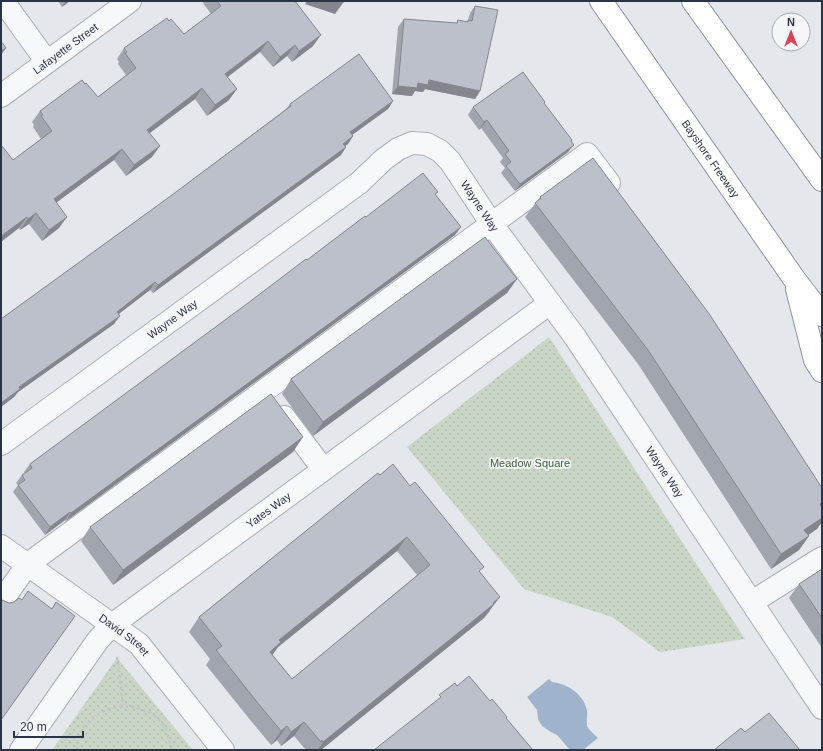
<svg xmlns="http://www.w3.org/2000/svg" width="823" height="751" viewBox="0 0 823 751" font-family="Helvetica,sans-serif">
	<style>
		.grass { fill: url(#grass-dots) }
		.water { fill: #9fb4cc }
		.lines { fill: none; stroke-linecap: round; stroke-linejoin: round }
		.minor-casing { stroke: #a9aeb7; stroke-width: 24 }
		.highway-casing { stroke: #8b94a3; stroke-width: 24 }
		.path { stroke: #c2c5cb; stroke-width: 2.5; stroke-dasharray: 3 3; stroke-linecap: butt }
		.minor { stroke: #f7f8fa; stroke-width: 22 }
		.highway { stroke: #fff; stroke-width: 22 }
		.wall { fill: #a1a5ae; fill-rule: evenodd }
		.shaded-wall { fill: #83868d }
		.building { fill: #bbc0ca; stroke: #83868d; fill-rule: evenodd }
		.labels { text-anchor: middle; stroke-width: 3.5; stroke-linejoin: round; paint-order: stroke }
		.street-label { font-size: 11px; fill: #2b3445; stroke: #f4f6f9 }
		.park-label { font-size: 11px; fill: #3f6138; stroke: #f4f6f9 }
	</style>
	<defs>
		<pattern id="grass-dots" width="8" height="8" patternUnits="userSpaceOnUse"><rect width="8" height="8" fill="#c9d6c5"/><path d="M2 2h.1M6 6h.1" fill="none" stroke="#adb8ab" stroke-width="1.8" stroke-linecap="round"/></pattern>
	</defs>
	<rect width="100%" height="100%" fill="#e4e7ec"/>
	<g class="grass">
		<path d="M549,337L745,639L660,652L612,617L524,589L407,447Z"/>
		<path d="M117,658L193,750H52Z"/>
	</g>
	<path class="water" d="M549,679L552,682C567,684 583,693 587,710C588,715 586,721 587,726C589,730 595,735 598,738L583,750H570L557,735L551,732L542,726L538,719L537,710L527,697Z"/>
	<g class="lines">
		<defs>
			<g id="minor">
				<path d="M3,1L47,62"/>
				<path id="s1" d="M1,96L130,1"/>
				<path d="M284,417L323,469"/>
				<path id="s2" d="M1,444L359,183L383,160L398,149L412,143L427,144L440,151L450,161L491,223L575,337L822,708"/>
				<path id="s3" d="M1,546L139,644L223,750"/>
				<path d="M1,602L28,564L587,154L609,183"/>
				<path d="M752,602L822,558"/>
				<path id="s4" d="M21,750L98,640L112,625L550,303"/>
			</g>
			<g id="highway">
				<path id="s5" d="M601,1L795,280L822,315"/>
				<path d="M693,1L822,180"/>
				<path d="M797,289L815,360L822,371"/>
			</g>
		</defs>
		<use href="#minor" class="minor-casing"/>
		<use href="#highway" class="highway-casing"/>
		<g class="path">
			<path d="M117,657L123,705"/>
			<path d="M77,750C76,717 118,697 145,711C149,712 153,714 156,717C166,727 169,737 172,750"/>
		</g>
		<use href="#minor" class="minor"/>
		<use href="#highway" class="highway"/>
	</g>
	<g class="wall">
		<path d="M58,1H70L62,7Z"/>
		<path d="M204,1H295L313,46L292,62L287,56L273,67L260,52L228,77L229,100L207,116L195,99L150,133L152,157L126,176L114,160L56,203L59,228L42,241L29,224L20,230L19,228L13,160L41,139L33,127L34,125L32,122L40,111L85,84L98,97L126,75L118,64L119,62L117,59L124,48L169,21L184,34L211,14L203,3Z"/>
		<path d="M475,6L480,91L475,99L425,89L423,92L415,91L412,96L392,94L398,27L404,19L456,23L458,20L467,22L468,20L470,13Z"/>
		<path d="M393,101L388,109L352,135L353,136L348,144L345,146L346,147L341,155L153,293L150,290L118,314L114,324L18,392L14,397L1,407V319L172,195L286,109L290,104Z"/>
		<path d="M544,103L571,142L568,152L515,191L501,173L505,168L500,162L503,158L481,128L479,130L468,115L473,107Z"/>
		<path d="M438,192L435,195L455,235L66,521L65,520L45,535L13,492L18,485L16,483L22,475L25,473L24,472L30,464L366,217Z"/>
		<path d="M540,197L822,488V522L817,529L808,535L809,536L799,550L771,569L638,364L525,217Z"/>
		<path d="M517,279L507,293L313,436L282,394L291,379Z"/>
		<path d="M293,452L113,585L81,541L90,527Z"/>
		<path d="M378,473L480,572L490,611L484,618L321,750H306L294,736L281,746L277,740L271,745L247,716L206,665L210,659L189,632L199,617ZM397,551L417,575L292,679L272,655L278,647Z"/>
		<path d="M822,569V648L789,598L799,584Z"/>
	</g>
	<g class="shaded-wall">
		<path d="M66,1H70L62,7Z"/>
		<path d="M307,1H337L343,3L335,14L305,4Z"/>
		<path d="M321,35L313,46L292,62L299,51Z"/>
		<path d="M268,41L260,52L217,85L225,74Z"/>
		<path d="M295,45L287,56L273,67L280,57Z"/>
		<path d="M6,48L1,55V51Z"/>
		<path d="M429,80L480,91L475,99L425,89L423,92L415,91L412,96L392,94L398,86L418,83Z"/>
		<path d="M202,88L195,99L139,141L147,130Z"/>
		<path d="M237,89L229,100L207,116L215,105Z"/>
		<path d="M393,101L388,109L345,140L350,132Z"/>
		<path d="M487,120L481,128L479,130L484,122Z"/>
		<path d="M353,136L348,144L338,151L343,144Z"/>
		<path d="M574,145L568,152L515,191L520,184Z"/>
		<path d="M160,146L152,157L126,176L134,165Z"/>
		<path d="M346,147L341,155L153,293L158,285Z"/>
		<path d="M122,149L114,160L46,210L54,199Z"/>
		<path d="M36,213L29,224L20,230L28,219Z"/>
		<path d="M27,217L19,228L1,242V236Z"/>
		<path d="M67,217L59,228L42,241L49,230Z"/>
		<path d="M461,227L455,235L66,521L71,513Z"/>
		<path d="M517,279L507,293L313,436L323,422Z"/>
		<path d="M155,282L150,290L111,320L117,312Z"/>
		<path d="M120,316L114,324L18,392L14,397L1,407V403L19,387Z"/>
		<path d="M303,437L293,452L113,585L123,570Z"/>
		<path d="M70,512L65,520L45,535L50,527Z"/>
		<path d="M822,518V522L817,529L795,544L804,530Z"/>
		<path d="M809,536L799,550L771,569L781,554Z"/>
		<path d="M407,537L397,551L278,647L271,657L270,652L279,640Z"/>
		<path d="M500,597L484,618L321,750H318L323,742Z"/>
		<path d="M304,722L294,736L281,746L291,732Z"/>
		<path d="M287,726L277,740L271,745L281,731Z"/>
	</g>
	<g class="building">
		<path d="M217,1H295L321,35L299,51L295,45L280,57L268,41L225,74L237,89L215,105L202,88L147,130L160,146L134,165L122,149L54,199L67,217L49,230L36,213L28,219L27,217L1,236V147L2,146L13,160L52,131L41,116L43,115L40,111L82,80L85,84L86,83L98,97L136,68L125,53L127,52L124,48L167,18L169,21L171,19L184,34L221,6Z"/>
		<path d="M337,1H344L343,3Z"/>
		<path d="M475,6L498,10L480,91L429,80L428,85L418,83L417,88L398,86L404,19L457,23L458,20L468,22V20L472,21Z"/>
		<path d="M1,41L6,48L1,51Z"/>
		<path d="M359,54L393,101L350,132L353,136L343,144L346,147L158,285L155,282L117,312L120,316L19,387L20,389L1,403V319L172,195L291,106L290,104Z"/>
		<path d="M523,72L545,102L544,103L572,140L571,141L574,145L520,184L506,166L511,162L505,154L509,151L487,120L484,122L473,107Z"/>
		<path d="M593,158L710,315L822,488V503L820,504L822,508V518L804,530L809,536L781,554L648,350L535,203L541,198L540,197Z"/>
		<path d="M423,173L438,192L435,194L461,227L71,513L70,512L50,527L18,485L25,480L22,475L32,468L30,464L248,303L306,259L307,260L365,216L366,217Z"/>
		<path d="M485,237L517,279L323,422L291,379Z"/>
		<path d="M271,394L303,437L123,570L90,527Z"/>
		<path d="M393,464L410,486L415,482L484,567L479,571L500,597L493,603L494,604L323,742L322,740L321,742L304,722L291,732L287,726L281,731L257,702L216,650L222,646L199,617L378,473L380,475ZM407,537L430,565L292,679L270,652L281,642L279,640Z"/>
		<path d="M822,569V618L799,584Z"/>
		<path d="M28,591L52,609L56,602L75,616L1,720V599L2,600L9,603L14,602L19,598L22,600Z"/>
		<path d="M469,676L490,701L492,699L507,717L506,718L533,750H374L441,697L439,695L455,683L457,686Z"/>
		<path d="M769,713L800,750H714L741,728L745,732Z"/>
	</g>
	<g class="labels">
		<g class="street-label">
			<text dy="4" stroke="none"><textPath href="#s1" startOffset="80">Lafayette Street</textPath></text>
			<text dy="4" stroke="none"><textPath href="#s5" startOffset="192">Bayshore Freeway</textPath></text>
			<text dy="4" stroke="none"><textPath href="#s2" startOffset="608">Wayne Way</textPath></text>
			<text dy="4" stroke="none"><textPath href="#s2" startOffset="212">Wayne Way</textPath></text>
			<text dy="4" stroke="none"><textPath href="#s2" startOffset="932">Wayne Way</textPath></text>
			<text dy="4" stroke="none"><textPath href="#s4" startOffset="349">Yates Way</textPath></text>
			<text dy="4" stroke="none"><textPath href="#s3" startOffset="152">David Street</textPath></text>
		</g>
		<g class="park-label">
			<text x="530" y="467">Meadow Square</text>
		</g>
	</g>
	<rect width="823" height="751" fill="none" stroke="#2b3445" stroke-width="4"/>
	<g transform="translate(791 32)"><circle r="19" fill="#f4f6f9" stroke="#a4a8b1"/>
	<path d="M0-3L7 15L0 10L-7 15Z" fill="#d1495b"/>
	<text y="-6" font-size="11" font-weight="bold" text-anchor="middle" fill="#2b3445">N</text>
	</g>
	<path d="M14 731v6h69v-6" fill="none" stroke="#2b3445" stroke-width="2"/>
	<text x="20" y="731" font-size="12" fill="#2b3445" stroke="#f4f6f9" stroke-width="3" paint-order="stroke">20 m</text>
</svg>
